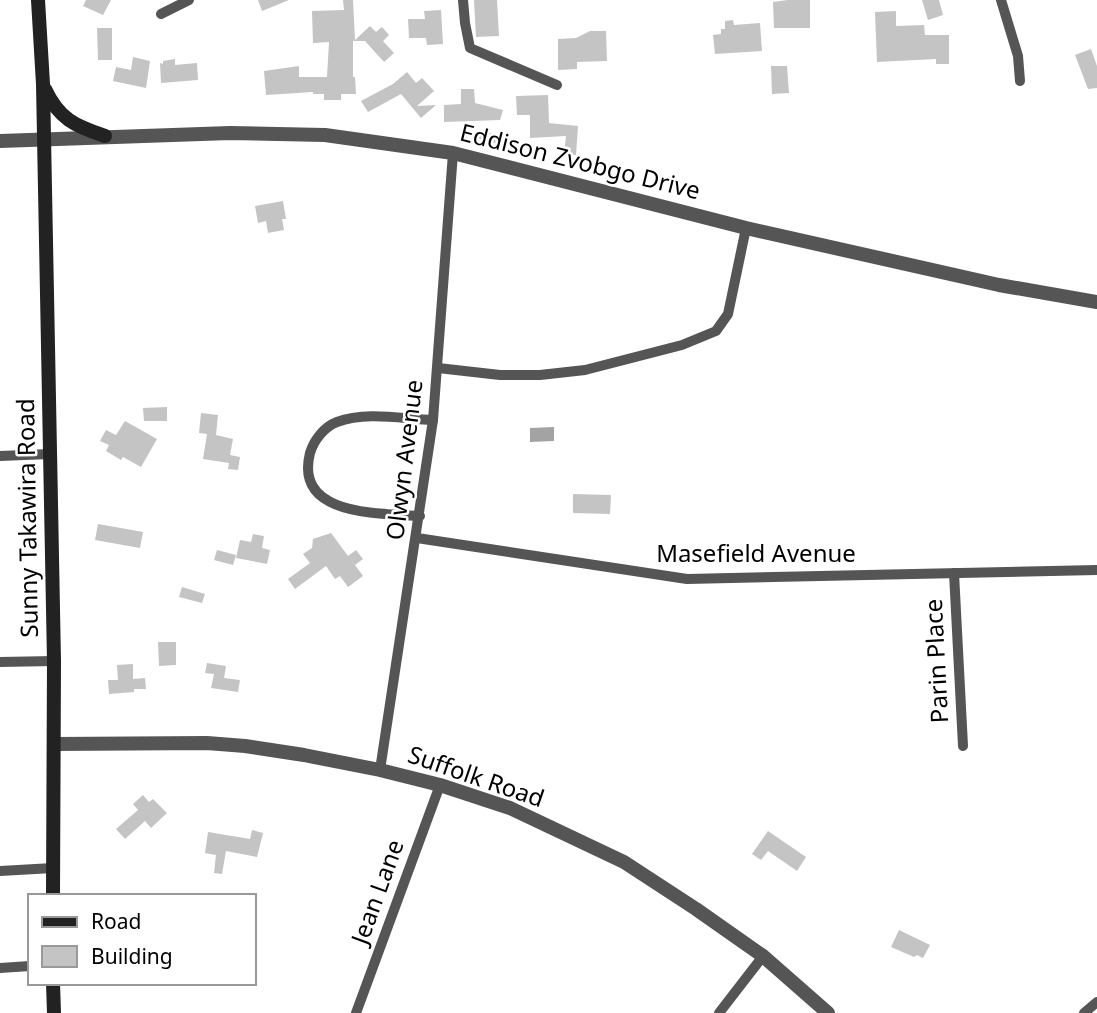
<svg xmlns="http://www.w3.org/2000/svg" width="1097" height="1013" viewBox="0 0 1097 1013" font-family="'Noto Sans',sans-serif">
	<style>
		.water { fill: #a3a3a3 }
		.building { fill: #c4c4c4 }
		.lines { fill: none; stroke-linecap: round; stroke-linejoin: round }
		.minor { stroke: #555; stroke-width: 10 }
		.tertiary { stroke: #555; stroke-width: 14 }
		.secondary { stroke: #222; stroke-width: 14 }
		.labels { text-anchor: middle; stroke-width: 5; stroke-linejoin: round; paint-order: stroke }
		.street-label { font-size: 24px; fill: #000; stroke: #fff }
	</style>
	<rect width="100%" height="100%" fill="#fff"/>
	<path class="water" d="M554,427V441L530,442V428Z"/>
	<g class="building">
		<path d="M86,0H111L103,15L83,6Z"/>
		<path d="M258,0H289L262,11Z"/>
		<path d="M343,0H353L355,40L370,26L376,32L382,27L389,35L383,41L394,53L384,62L365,41H353V77H355L356,94H341V100H324V94H313V92L266,95L264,71L299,66V77H327L329,42L313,43L312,11L344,10Z"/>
		<path d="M474,0H497L499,36L476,37Z"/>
		<path d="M788,0H810V28H774L773,2Z"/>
		<path d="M922,0H939L943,15L928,20Z"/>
		<path d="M441,10L443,44L427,45L426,38H409L408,19H425L424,11Z"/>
		<path d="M896,11V26L924,25L925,35H949V64H936V59L877,62L875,12Z"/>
		<path d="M733,20L734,25L760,23L762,51L715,54L713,35L721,34V29H725V21Z"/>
		<path d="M97,28H112V60H98Z"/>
		<path d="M590,31H606L607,61L577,62V69L558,70V39L576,38Z"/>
		<path d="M1091,49L1097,66V88L1088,89L1075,55Z"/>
		<path d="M133,57L150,61L146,88L113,81L116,67L131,70Z"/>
		<path d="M175,59V65L197,63L198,80L161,83L160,63L163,64V61Z"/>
		<path d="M771,66H787L789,93L772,94Z"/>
		<path d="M407,72L416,83L422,78L434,91L417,106L436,105L421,118L401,94L368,112L361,101L393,84Z"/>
		<path d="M461,89H474L475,103L503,110L500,120L444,122V105L461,104Z"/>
		<path d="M548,95L549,123L578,126L576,155L564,154L566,136L530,138V115H517L516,96Z"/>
		<path d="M480,130L503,137L501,145L477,138Z"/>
		<path d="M283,201L286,219H282L284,230L268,233L266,221L258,223L255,206Z"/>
		<path d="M167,407V421H144L143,408Z"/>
		<path d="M201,413L218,415L216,435L233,439L230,455L240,457L238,470L228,469L229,463L203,459L207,434L199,433Z"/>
		<path d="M125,421L157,439L141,467L123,457L121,460L106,451L109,445L100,441L106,430L116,435Z"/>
		<path d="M573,494L611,495L610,514L573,513Z"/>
		<path d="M98,524L143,532L140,548L95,540Z"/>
		<path d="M331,533L348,556L356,550L363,559L355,565L363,576L348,587L340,576L335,579L326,566L295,589L288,579L310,563L303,554L312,548L313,539Z"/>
		<path d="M253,534L264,536L262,548L270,550L267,564L236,558L240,540L251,542Z"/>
		<path d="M217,550L236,555L233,565L214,560Z"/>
		<path d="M182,587L205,594L202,603L179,597Z"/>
		<path d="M158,642H176V665L159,666Z"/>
		<path d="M207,663L226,666L224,678L240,680L238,692L211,688L214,674L205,673Z"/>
		<path d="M133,664V679L145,678L146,689H134V692L109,694L108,680H118L117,665Z"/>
		<path d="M143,795L149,802L153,799L167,813L151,828L145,821L125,839L116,829L138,810L133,804Z"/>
		<path d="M252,830L263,833L257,857L226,851L222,874L214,873L216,855L205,853L208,832L250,839Z"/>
		<path d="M768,831L806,857L797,871L768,851L761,860L752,854Z"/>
		<path d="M899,930L930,945L923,958L917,955L914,957L891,947Z"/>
	</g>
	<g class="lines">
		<g class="minor">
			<path d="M463,0L465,23L470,48L557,85"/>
			<path d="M1001,0L1018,56L1020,81"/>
			<path d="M161,14L189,0"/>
			<path d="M438,368L500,375H540L585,370L682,345L716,331L728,314L746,228"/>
			<path d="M0,456L50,454"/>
			<path d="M420,516C380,513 294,517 310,453C314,440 324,427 337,422C366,411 403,419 433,420"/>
			<path d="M417,538L687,579L1097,570"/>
			<path d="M954,573L963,746"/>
			<path d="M0,662L54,661"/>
			<path d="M380,770L433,420L453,153"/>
			<path d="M0,871L53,868"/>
			<path d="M0,968L30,966"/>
			<path d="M356,1013L440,785"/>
			<path d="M719,1013L763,956"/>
			<path d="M1084,1013L1097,1002"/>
		</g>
		<g class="tertiary">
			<path d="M0,141L230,133L325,135L453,153L746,228L999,285L1097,302"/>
			<path d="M54,744L207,743L245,746L304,755L380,770L440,785L510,808L624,862L696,909L763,956L828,1013"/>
		</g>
		<g class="secondary">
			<path d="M38,0L43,84L54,661L53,896"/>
			<path d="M45,89C59,119 75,126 105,136"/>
			<path d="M53,983L54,1013"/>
		</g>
	</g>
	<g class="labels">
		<g class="street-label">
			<text transform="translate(580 162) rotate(14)" y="8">Eddison Zvobgo Drive</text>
			<text transform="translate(405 460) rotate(-83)" y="8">Olwyn Avenue</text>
			<text transform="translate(28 518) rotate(-91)" y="8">Sunny Takawira Road</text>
			<text x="756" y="562">Masefield Avenue</text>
			<text transform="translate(937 661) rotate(-93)" y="8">Parin Place</text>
			<text transform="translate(476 777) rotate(19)" y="8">Suffolk Road</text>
			<text transform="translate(378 892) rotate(-70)" y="8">Jean Lane</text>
		</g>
	</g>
	<rect x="28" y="894" width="228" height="91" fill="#ffffff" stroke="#999999" stroke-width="2"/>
	<rect x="42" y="917" width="35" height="10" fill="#222222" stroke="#999999" stroke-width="2"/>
	<text x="91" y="929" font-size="21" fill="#000000">Road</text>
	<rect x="42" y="946" width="35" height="21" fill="#c4c4c4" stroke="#999999" stroke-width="2"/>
	<text x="91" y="964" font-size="21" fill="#000000">Building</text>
</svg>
